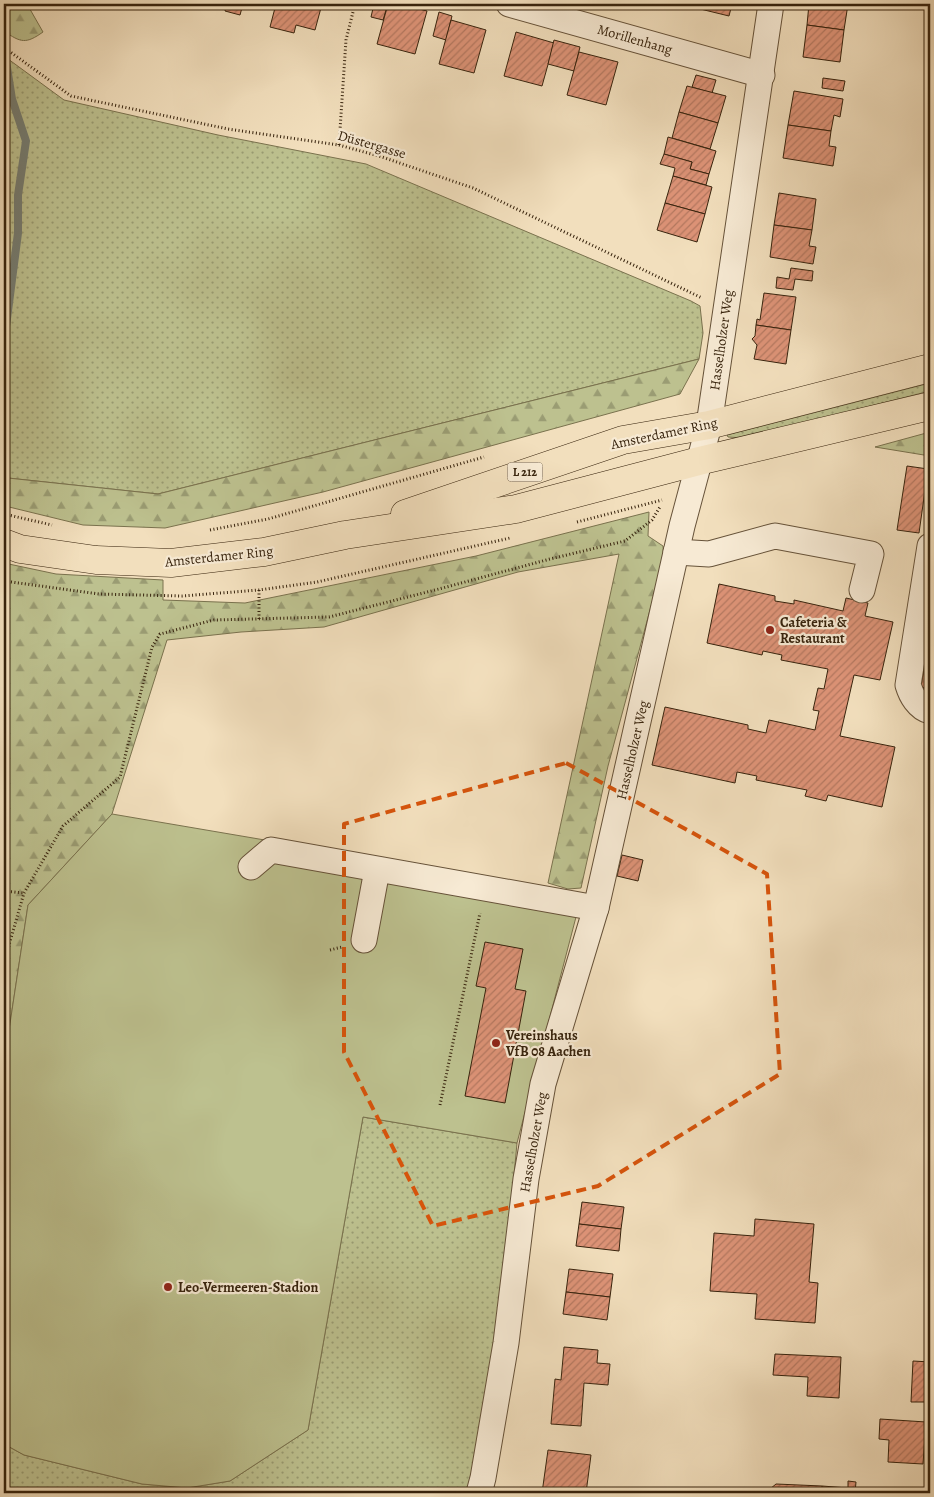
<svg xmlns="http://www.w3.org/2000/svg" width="934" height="1497" viewBox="0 0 934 1497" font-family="Alegreya,serif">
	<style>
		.grass { fill: url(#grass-dots); stroke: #7a724e }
		.forest { fill: url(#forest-firs); stroke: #7a724e }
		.pitch { fill: #bdc18f; stroke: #7a724e }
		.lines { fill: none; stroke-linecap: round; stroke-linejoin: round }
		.stream { stroke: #757e74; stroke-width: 8 }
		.building { fill: url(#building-hatch); stroke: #37230d }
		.minor-casing { stroke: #665239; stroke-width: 27 }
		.major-casing { stroke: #37230d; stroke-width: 29 }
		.path { stroke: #37230d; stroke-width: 3; stroke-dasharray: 1 2.5; stroke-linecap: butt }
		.minor { stroke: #f7ead4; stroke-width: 25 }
		.major { stroke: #f2dfbd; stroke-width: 28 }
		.marked { fill: none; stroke: #d6540c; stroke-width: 4; stroke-dasharray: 10 6; stroke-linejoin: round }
		.poi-dot { fill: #8f2418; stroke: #f7ead4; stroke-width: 2 }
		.labels { text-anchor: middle; stroke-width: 4.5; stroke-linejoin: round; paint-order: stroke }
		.shield { fill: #f7ead4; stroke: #715f49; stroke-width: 1 }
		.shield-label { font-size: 12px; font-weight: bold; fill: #37230d }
		.street-label { font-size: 14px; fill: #37230d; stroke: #f7ead4 }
		.poi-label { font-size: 14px; font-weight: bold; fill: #37230d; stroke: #f7ead4; text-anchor: start }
	</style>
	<defs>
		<pattern id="grass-dots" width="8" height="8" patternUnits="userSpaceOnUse" patternTransform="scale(1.25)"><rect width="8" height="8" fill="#bdc18f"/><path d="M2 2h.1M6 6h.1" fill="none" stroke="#9a9c73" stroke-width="1.8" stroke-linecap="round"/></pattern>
		<pattern id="forest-firs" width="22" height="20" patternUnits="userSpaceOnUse" patternTransform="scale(1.25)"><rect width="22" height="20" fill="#bdc18f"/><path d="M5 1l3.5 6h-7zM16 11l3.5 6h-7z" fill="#9a9c73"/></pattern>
		<pattern id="building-hatch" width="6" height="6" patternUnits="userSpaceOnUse" patternTransform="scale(1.25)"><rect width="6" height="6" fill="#dd9377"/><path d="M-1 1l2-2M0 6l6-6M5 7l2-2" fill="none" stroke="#b47860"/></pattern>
	</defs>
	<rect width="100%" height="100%" fill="#f2dfbd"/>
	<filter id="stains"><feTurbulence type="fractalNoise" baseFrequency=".004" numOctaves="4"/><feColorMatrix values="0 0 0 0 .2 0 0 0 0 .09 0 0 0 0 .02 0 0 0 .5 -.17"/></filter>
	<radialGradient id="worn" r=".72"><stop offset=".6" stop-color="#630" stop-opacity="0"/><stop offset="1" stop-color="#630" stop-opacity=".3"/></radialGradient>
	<g class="grass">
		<path d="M4,56L64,100L218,135L366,164L691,301L700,306L703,333L699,359L158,494L8,478L4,479Z"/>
		<path d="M930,383V391L743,438L728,437L727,435Z"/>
		<path d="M363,1117L517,1143C506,1261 498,1379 467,1493H4V1444L24,1455L142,1484L187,1488L230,1481L308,1430Z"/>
	</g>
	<g class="forest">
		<path d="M4,4H27L43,32C26,44 21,43 4,31Z"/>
		<path d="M699,359L680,394L323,492L165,528L83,525L5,506L8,478L158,494Z"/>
		<path d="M930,432V456L875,447Z"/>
		<path d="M649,512L648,536L663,546L664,558L608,766L581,888L568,889L548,883L619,554L518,572L324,627L241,632L167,640L112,814L28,905L4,1063V563L56,574L163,580V600L245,603L476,556Z"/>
	</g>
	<path class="pitch" d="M112,814L582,894L517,1143L363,1117L308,1430L230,1481L187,1488L142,1484L24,1455L4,1444V1063L28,905Z"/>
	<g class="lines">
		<path class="stream" d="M4,342L18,233V195L26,141L12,99L6,61"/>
	</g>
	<g class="building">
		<path d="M219,4H243L240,15L225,11L226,6Z"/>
		<path d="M276,4H322L315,30L296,25L294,33L270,27Z"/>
		<path d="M374,4H388L383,20L371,17Z"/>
		<path d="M388,4H400L427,11L415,54L377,44Z"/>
		<path d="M688,4H732L729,16L688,6Z"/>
		<path d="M809,4H848L844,30L807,25Z"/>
		<path d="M439,12L452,16L446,40L433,36Z"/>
		<path d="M451,20L486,30L474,73L439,64Z"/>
		<path d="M807,25L844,30L840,62L803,57Z"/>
		<path d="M516,32L554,43L542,86L504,76Z"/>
		<path d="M554,40L580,47L574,71L548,64Z"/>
		<path d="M579,52L618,62L606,105L567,95Z"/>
		<path d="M696,75L716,80L712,93L692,87Z"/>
		<path d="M823,78L845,81L843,91L822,88Z"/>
		<path d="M687,86L726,96L718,123L679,112Z"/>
		<path d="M794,91L843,99L840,117L834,115L831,131L788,125Z"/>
		<path d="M679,112L718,123L710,149L672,138Z"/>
		<path d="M788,125L831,131L829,146L836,147L833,166L783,158Z"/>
		<path d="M668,137L716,151L709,174L690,169L692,162L664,154Z"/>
		<path d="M664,154L692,162L690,169L709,174L706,185L673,176L675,168L660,164Z"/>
		<path d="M673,176L712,187L705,214L665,203Z"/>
		<path d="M779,193L816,199L812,230L774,225Z"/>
		<path d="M665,203L705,214L697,242L657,230Z"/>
		<path d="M774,225L812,230L809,246L816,247L813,264L770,257Z"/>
		<path d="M791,268L813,271L812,281L795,279L793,290L776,288L777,277L789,279Z"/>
		<path d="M764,293L796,297L791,330L756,325L757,319L760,320Z"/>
		<path d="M756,325L791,330L786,364L754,359L757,345L752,339L755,336Z"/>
		<path d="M907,466L928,469L919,533L897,530Z"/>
		<path d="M719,584L775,596V601L794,604V600L843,611L846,598L868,603L865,616L893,622L880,680L854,675L840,736L895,747L882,807L828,795L826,801L805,796L807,790L756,780L757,776L737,772L735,783L652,765L665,707L748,725V729L766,733L769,720L815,730L819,711L813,710L818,688L824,689L828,669L781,660L782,655L763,651L762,655L707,643Z"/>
		<path d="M930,632V689L921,687Z"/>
		<path d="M622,855L643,860L638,881L617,876Z"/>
		<path d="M485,942L523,949L515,989L526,991L505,1103L465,1096L486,988L476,986Z"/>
		<path d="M582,1202L624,1207L621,1229L579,1224Z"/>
		<path d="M755,1219L814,1224L809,1282L818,1283L815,1323L755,1319L757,1294L710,1291L714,1233L754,1236Z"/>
		<path d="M579,1224L621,1229L619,1251L576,1246Z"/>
		<path d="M569,1269L613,1274L610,1297L566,1292Z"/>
		<path d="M566,1292L610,1297L607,1320L563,1314Z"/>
		<path d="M564,1347L598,1350L597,1363L610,1364L608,1385L584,1383L581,1426L551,1424L555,1379L561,1380Z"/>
		<path d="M775,1354L841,1357L839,1398L807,1396L808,1377L773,1375Z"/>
		<path d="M913,1361L930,1362V1402H911Z"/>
		<path d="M880,1419L926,1422L923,1464L888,1462L889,1440L879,1439Z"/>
		<path d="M548,1450L591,1455L586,1493H542Z"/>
		<path d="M848,1481L856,1482L855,1493H821L822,1486L848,1488Z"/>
		<path d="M776,1484L822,1486L821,1493H770V1489Z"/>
	</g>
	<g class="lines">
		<defs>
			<g id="minor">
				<path d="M509,4L762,75"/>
				<path d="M930,546L908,685C911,695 918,708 930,711"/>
				<path d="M676,552L709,554L775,536L871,554L862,590"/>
				<path d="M251,867L271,850L596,908"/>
				<path d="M364,940L377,870"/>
				<path d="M479,1493L483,1478L506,1343L526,1179L543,1084L596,908L682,526L709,425L771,4"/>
			</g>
			<g id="major">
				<path d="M405,514L623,440L709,425L930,368"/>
				<path d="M4,543L20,549L96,560L171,563L264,552L345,535L516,509L699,461L930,406"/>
			</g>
		</defs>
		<use href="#minor" class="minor-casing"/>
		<use href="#major" class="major-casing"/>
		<g class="path">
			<path d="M4,45L9,51L71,96L228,129L339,145L382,157L473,188L702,298"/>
			<path d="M339,145L346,40L355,4"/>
			<path d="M4,514L52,525"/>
			<path d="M577,522L662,500"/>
			<path d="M210,530L268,519L484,457"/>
			<path d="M4,581L99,594L182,596L259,590L317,582L510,538"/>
			<path d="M259,590V619"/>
			<path d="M4,891L24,893"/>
			<path d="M330,950L342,947"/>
			<path d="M4,978L9,945L24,893L63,826L120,777L152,647L160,634L214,620L329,617L439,589L550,559L625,541L652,520L660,507"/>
			<path d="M440,1105L480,913"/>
		</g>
		<use href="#minor" class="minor"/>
		<use href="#major" class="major"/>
	</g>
	<path class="marked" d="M566,763L767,874L780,1074L598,1186L433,1226L344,1052V824Z"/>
	<g class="poi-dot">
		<circle cx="770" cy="630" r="5"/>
		<circle cx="496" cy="1043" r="5"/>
		<circle cx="168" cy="1287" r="5"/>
	</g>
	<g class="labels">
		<rect class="shield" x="507.5" y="462.5" width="35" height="19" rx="4"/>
		<g class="shield-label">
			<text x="525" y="476">L 212</text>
		</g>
		<g class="street-label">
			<text transform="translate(635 39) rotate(16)" y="5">Morillenhang</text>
			<text transform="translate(372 144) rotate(16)" y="5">Düstergasse</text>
			<text transform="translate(721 340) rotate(-82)" y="5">Hasselholzer Weg</text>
			<text transform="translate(664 433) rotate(-12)" y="5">Amsterdamer Ring</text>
			<text transform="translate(219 556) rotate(-6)" y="5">Amsterdamer Ring</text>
			<text transform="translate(632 750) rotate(-77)" y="5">Hasselholzer Weg</text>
			<text transform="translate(533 1142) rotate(-80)" y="5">Hasselholzer Weg</text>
		</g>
		<g class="poi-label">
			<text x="780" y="627">Cafeteria &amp;<tspan x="780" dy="16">Restaurant</tspan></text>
			<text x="506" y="1040">Vereinshaus<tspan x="506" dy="16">VfB 08 Aachen</tspan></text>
			<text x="178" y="1292">Leo-Vermeeren-Stadion</text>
		</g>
	</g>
	<rect width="934" height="1497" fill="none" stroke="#f2dfbd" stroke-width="20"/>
	<rect x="5" y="5" width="924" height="1487" fill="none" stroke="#37230d" stroke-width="2.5"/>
	<rect x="10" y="10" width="914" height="1477" fill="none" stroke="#37230d"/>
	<rect width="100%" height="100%" filter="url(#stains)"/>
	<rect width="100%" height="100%" fill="url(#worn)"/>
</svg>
